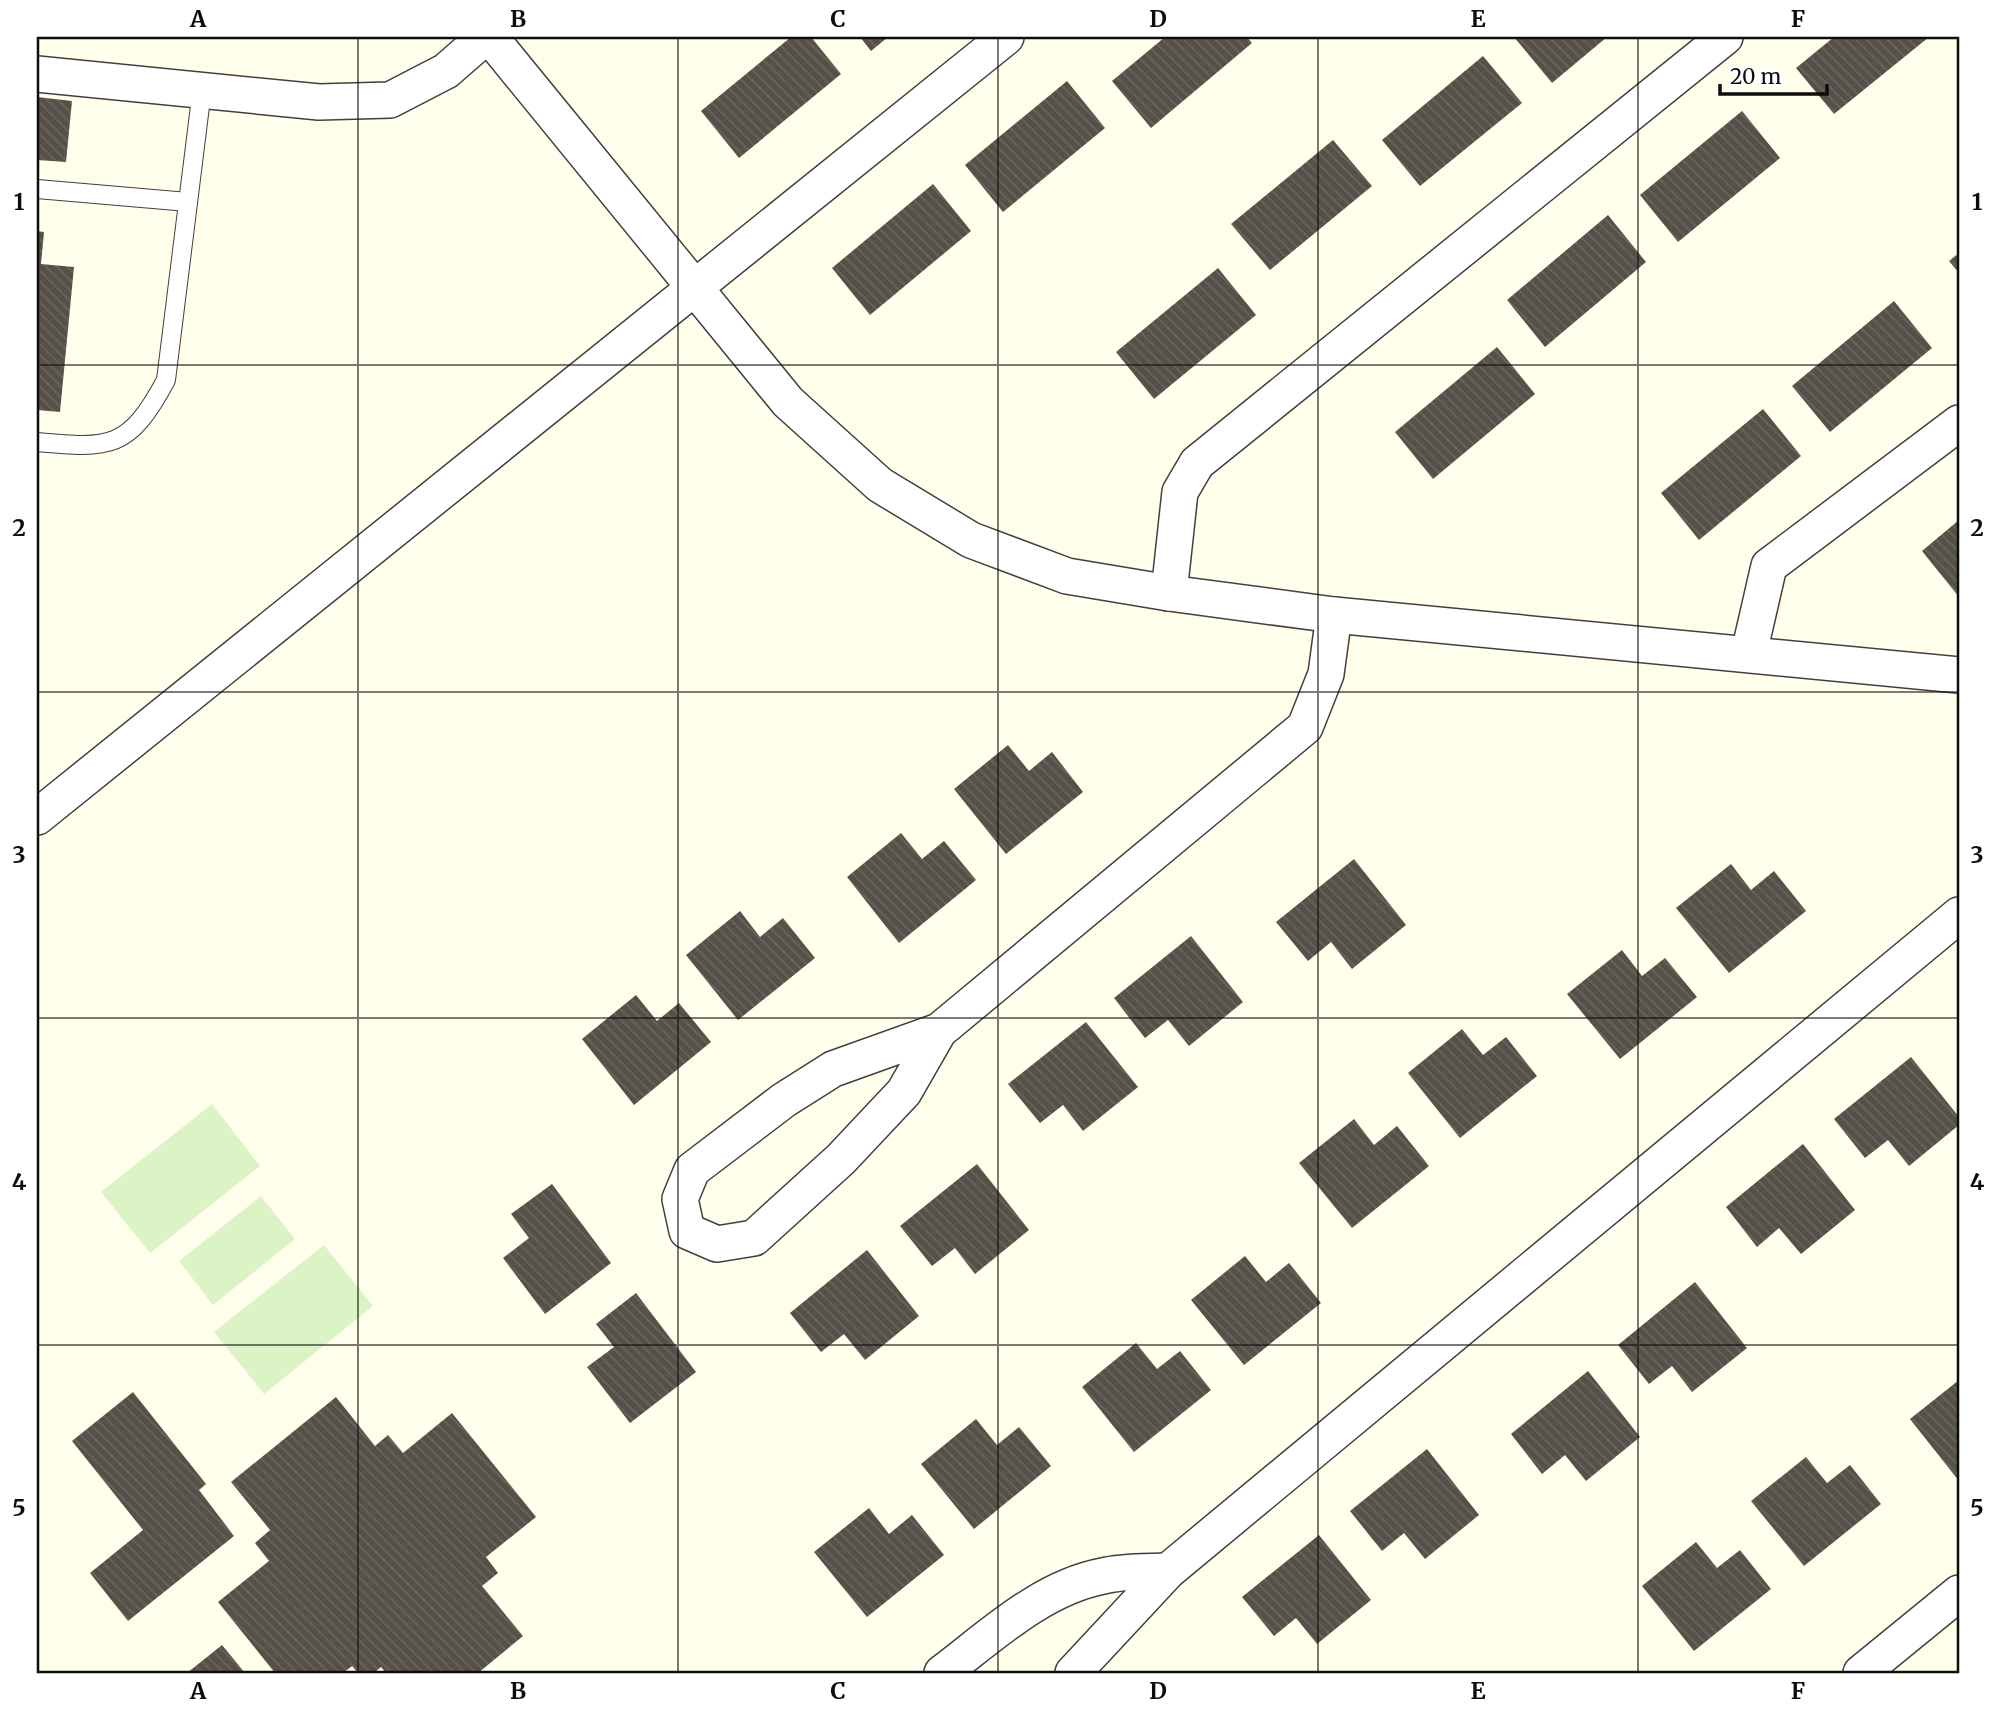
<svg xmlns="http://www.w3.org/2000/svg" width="1996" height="1710" viewBox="0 0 1996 1710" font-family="Merriweather,serif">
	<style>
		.pitch { fill: #dbf3c5 }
		.building { fill: url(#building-back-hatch) }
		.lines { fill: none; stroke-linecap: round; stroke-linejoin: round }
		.lane-casing { stroke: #404040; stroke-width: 20 }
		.street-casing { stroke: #404040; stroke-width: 38 }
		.lane { stroke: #fff; stroke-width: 18 }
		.street { stroke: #fff; stroke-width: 35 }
		.grid { fill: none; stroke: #0d0d0d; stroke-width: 2; stroke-opacity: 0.55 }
		.neatline { fill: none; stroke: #0d0d0d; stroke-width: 2.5 }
		.grid-label { font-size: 23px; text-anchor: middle; font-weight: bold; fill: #0d0d0d }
	</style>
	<defs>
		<pattern id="building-back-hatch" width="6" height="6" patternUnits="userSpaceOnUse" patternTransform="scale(1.75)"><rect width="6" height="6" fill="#565048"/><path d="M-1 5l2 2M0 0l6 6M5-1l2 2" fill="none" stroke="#69645e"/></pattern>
	</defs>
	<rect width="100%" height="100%" fill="#ffffec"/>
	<g class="pitch">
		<path d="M212,1104L260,1166L150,1253L101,1192Z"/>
		<path d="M261,1196L295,1239L213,1305L179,1261Z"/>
		<path d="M324,1245L373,1306L264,1394L214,1332Z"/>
	</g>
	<g class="building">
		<path d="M791,37H811L841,74L739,158L701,111Z"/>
		<path d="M860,37H888L871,51Z"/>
		<path d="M1165,37H1247L1252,43L1151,128L1112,81Z"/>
		<path d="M1514,37H1607L1552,83Z"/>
		<path d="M1834,37H1929L1834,114L1796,68Z"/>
		<path d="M1483,56L1522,103L1420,186L1382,140Z"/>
		<path d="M1067,81L1105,128L1003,212L965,165Z"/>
		<path d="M37,97L72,101L66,162L37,160Z"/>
		<path d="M1742,111L1780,158L1678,242L1640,195Z"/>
		<path d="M1333,140L1372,186L1270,270L1231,224Z"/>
		<path d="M933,184L971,231L870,315L832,268Z"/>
		<path d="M1608,215L1646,262L1545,347L1507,300Z"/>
		<path d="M37,231L44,232L41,264L74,267L60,412L37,410Z"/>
		<path d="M1959,253V273L1949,261Z"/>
		<path d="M1218,268L1256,315L1154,399L1116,352Z"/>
		<path d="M1894,301L1932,348L1830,432L1792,386Z"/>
		<path d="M1497,347L1535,394L1433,479L1395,432Z"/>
		<path d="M1763,409L1801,456L1699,540L1661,493Z"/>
		<path d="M1959,520V597L1922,551Z"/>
		<path d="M1008,745L1029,771L1052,752L1083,792L1006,854L954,789Z"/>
		<path d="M901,833L922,859L944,841L976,880L899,943L847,877Z"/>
		<path d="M1354,859L1406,925L1352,969L1331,942L1308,961L1276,922Z"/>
		<path d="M1731,864L1751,890L1774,871L1806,911L1729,973L1676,908Z"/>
		<path d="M740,911L760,937L783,918L815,958L738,1020L686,955Z"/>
		<path d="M1191,936L1243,1002L1189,1046L1168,1020L1145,1038L1114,998Z"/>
		<path d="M1622,950L1642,976L1665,958L1697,997L1620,1059L1567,994Z"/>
		<path d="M636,995L657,1021L679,1003L711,1042L634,1105L582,1039Z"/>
		<path d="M1086,1022L1138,1087L1083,1131L1063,1105L1040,1123L1008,1084Z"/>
		<path d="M1462,1029L1483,1055L1506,1037L1537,1076L1460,1138L1408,1073Z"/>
		<path d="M1911,1057L1959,1117V1125L1909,1166L1888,1140L1865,1158L1834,1119Z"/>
		<path d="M1354,1119L1374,1145L1397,1126L1429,1166L1352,1228L1299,1163Z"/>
		<path d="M1803,1144L1855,1210L1801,1254L1779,1228L1757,1247L1726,1207Z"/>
		<path d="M977,1164L1029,1230L975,1274L955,1248L932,1266L900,1226Z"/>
		<path d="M552,1184L611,1263L545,1314L503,1258L529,1238L511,1214Z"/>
		<path d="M867,1250L919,1316L865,1360L844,1334L821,1352L790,1313Z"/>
		<path d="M1245,1256L1266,1282L1289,1263L1321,1303L1244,1365L1191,1300Z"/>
		<path d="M1695,1282L1747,1348L1692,1392L1672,1366L1649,1384L1618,1345Z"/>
		<path d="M636,1293L696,1372L630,1423L587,1367L614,1347L596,1324Z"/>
		<path d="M1136,1343L1157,1369L1180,1351L1211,1390L1134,1452L1082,1387Z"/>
		<path d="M1588,1371L1640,1437L1586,1481L1565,1455L1542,1474L1511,1434Z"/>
		<path d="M1959,1380V1481L1910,1419Z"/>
		<path d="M133,1392L206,1484L199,1490L234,1536L128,1621L90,1573L143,1530L72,1441Z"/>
		<path d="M336,1397L375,1446L388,1435L403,1453L452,1413L536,1517L486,1557L498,1573L482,1586L523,1636L478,1673H386L381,1667L374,1673H358L352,1666L343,1673H275L218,1602L269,1561L255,1543L270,1530L231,1482Z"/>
		<path d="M976,1419L997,1445L1019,1427L1051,1466L974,1529L921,1464Z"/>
		<path d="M1427,1449L1479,1515L1425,1559L1404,1533L1382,1551L1350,1511Z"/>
		<path d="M1806,1457L1827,1483L1850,1465L1881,1504L1804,1566L1751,1501Z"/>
		<path d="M869,1508L889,1534L912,1515L944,1555L867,1617L814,1552Z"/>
		<path d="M1319,1535L1371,1600L1317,1644L1296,1618L1274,1636L1242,1597Z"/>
		<path d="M1696,1542L1717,1568L1740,1550L1771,1589L1694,1651L1642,1586Z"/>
		<path d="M222,1645L245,1673H187Z"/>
	</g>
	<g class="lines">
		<defs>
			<g id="lane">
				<path d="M37,189L188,202"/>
				<path d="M37,442C111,449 129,449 166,380L202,90"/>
			</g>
			<g id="street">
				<path d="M490,37L788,402L880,485L971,540L1067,576L1169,593L1334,615L1959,675"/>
				<path d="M37,74L319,102L390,100L446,71L485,37"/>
				<path d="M1169,593L1180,492L1197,463L1725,37"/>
				<path d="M1749,653L1769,566L1959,423"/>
				<path d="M37,817L1006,37"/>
				<path d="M939,1031L904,1092L841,1159L754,1238L717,1244L687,1231L680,1199L692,1170L784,1100L833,1069L939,1031L1305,727L1326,674L1334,615"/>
				<path d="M942,1673C991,1636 1041,1588 1103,1576C1123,1571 1147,1572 1168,1571"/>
				<path d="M1073,1673L1168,1571L1959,915"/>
				<path d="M1861,1673L1959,1593"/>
			</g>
		</defs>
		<use href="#lane" class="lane-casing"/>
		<use href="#street" class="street-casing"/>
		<use href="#lane" class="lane"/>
		<use href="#street" class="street"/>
	</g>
	<path class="grid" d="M358,37V1673M678,37V1673M998,37V1673M1318,37V1673M1638,37V1673M37,365H1959M37,692H1959M37,1018H1959M37,1345H1959"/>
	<rect width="1996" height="1710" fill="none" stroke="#ffffff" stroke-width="77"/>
	<path d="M1720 84v10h107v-10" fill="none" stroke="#0d0d0d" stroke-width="3.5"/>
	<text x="1730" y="84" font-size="21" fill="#0d0d0d" stroke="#ffffff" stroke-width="5" paint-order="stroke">20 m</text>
	<rect x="38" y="38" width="1920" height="1634" class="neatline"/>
	<g class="grid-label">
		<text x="198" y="27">A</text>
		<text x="518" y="27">B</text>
		<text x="838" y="27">C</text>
		<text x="1158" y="27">D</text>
		<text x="1478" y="27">E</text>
		<text x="1798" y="27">F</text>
		<text x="19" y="210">1</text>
		<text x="1977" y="210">1</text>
		<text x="19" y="536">2</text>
		<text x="1977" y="536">2</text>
		<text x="19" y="863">3</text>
		<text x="1977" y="863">3</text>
		<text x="19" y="1190">4</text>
		<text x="1977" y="1190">4</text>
		<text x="19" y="1516">5</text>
		<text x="1977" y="1516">5</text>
		<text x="198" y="1699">A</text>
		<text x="518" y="1699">B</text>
		<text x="838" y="1699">C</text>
		<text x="1158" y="1699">D</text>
		<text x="1478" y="1699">E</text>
		<text x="1798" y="1699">F</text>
	</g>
</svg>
